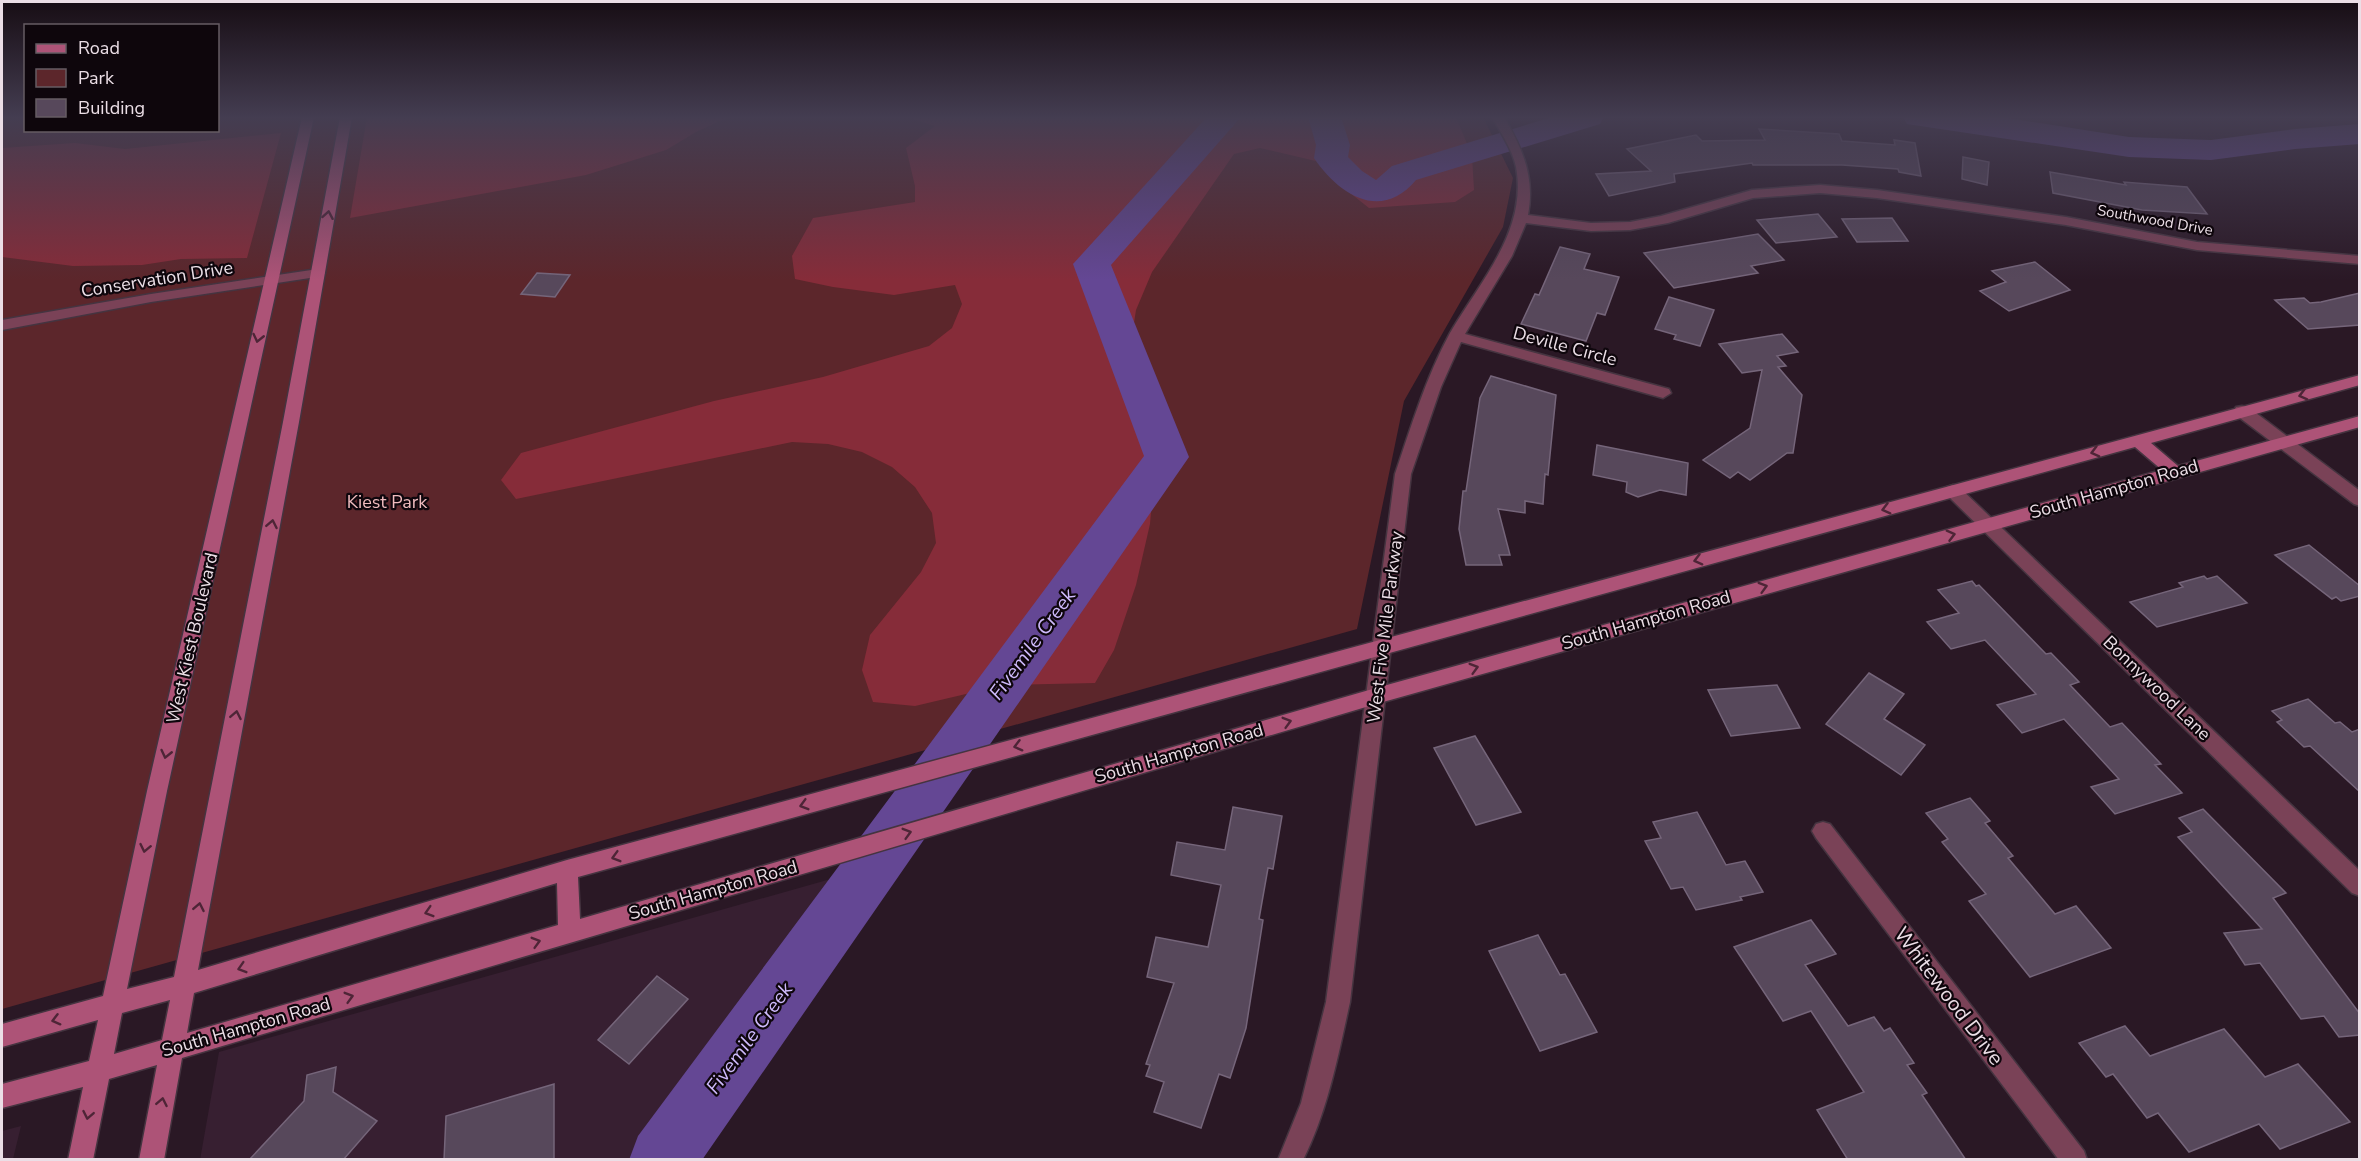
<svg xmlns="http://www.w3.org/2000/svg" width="2361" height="1161" viewBox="0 0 2361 1161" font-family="'Nunito Sans',sans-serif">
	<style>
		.built { fill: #371f31 }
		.green { fill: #5c262b }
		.forest { fill: #862c39 }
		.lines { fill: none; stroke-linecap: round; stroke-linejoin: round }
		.river { fill: #644794; fill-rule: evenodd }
		.building { fill: #57485b; stroke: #75657a; stroke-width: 1.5 }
		.street-casing { stroke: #453440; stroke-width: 3 }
		.secondary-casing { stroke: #453440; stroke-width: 3 }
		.street { fill: #7a4257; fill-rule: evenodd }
		.secondary { fill: #ad5377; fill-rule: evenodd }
		.oneway { stroke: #4e2537 }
		.labels { text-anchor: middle; stroke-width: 4.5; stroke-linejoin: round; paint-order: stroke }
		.far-street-label { font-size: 15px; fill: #ebdee6; stroke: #0e060c }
		.street-label { font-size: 18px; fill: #ebdee6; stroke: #0e060c }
		.park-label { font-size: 18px; fill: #f0bbbe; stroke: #0e060c }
		.water-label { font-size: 20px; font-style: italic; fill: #cebafb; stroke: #0e060c }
		.near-street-label { font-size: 21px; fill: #ebdee6; stroke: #0e060c }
	</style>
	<rect width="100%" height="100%" fill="#2a1825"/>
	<g class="built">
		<path d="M912,856L825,951L718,1079L674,1159L200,1160L219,1052Z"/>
		<path d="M21,1126L13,1159H2V1131Z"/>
	</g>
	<path class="green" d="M2,117H25L26,130H218V117H1483L1513,178L1503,227L1404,401L1357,629L2,1009Z"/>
	<g class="forest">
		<path d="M367,117H738L722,120L696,132L666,150L586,175L350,218Z"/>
		<path d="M906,117H1456L1472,156L1474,190L1455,202L1369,208L1350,193L1337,177L1320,162L1260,148L1234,154L1152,272L1136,310L1133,329L1151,394L1157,441L1150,524L1136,585L1114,650L1095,683L1004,685L915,706L873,702L862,670L870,635L921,572L936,543L932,513L915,487L892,467L862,452L828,444L792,442L516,499L501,480L521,453L714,401L823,377L929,346L952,328L962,304L955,285L894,295L833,287L795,279L792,256L813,218L915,202V186L906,148L935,126Z"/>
		<path d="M281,133L247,258L181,259L142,265L73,266L2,257V148L75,143L125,149Z"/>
	</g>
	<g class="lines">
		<g class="river">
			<path d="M1207,117H1241L1111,265L1189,457L702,1160H629L638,1136L1144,456L1073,264Z"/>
			<path d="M1308,117H1341L1350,145L1348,157L1362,171L1376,180L1392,166L1552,117H1604L1600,124L1416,180C1381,222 1339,195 1314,158L1316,145Z"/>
			<path d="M1903,117H2001L2129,137L2211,140L2295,129L2360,124V144L2295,149L2211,160L2129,157L1907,124Z"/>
		</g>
	</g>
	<g class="building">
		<path d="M1759,129L1839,134L1842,141L1895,145L1894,140L1915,143L1921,176L1899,172L1898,169L1842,165H1753L1752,163L1674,174L1675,182L1609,196L1596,174L1651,171L1627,149L1696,135L1702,141L1765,140Z"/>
		<path d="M1963,157L1989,162L1987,185L1962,179Z"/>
		<path d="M2050,172L2126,185L2124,182L2187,187L2207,214L2142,210L2053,193Z"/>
		<path d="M1818,214L1837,237L1776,243L1757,220Z"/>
		<path d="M1892,218L1908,241L1857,242L1842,219Z"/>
		<path d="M1758,234L1784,260L1751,266L1758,273L1674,288L1644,253Z"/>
		<path d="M1560,247L1590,254L1584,269L1619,277L1605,315L1597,313L1586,341L1521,324L1535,294L1539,295Z"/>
		<path d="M2035,262L2070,290L2009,311L1980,291L2006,282L1992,271Z"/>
		<path d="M537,273L570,275L555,297L521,294Z"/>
		<path d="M2360,293V325L2308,329L2275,300L2304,298L2310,303L2321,302Z"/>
		<path d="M1669,297L1714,310L1700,346L1674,339L1676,335L1655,329Z"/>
		<path d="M1782,334L1798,352L1777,356L1786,366L1778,367L1802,395L1793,453H1787L1750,480L1738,472L1730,478L1703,460L1750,428L1762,370L1742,373L1719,344Z"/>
		<path d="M1491,376L1556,395L1548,475L1545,474L1543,504L1525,501V513L1498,509L1510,555H1499L1502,565H1466L1459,529L1463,491H1466L1480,398Z"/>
		<path d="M1597,445L1688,463L1686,495L1660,490L1638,497L1626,492L1627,482L1593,475Z"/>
		<path d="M2309,545L2360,586V596L2341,601L2336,597L2332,599L2275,555Z"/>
		<path d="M2204,576L2207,579L2217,576L2247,603L2157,627L2130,602L2183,587L2179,583Z"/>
		<path d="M1972,581L1976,586L1979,585L2046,654L2051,653L2079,682L2070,685L2110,727L2122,723L2161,764L2155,765L2182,793L2115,814L2091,787L2119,779L2064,719L2022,733L1997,705L2036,694L1985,640L1951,649L1927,622L1959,613L1938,590Z"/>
		<path d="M1869,673L1904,694L1884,719L1925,745L1901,775L1826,724Z"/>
		<path d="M1777,685L1800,728L1731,736L1708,690Z"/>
		<path d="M2308,699L2335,723L2340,722L2352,732L2360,729V792L2310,746L2304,747L2277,722L2282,720L2272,711Z"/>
		<path d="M1475,736L1521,812L1476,825L1434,748Z"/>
		<path d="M1970,798L1990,821L1985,823L2013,856L2008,858L2055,914L2076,906L2111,948L2030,977L1969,901L1986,894L1942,842L1948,839L1926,813Z"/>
		<path d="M1233,807L1282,816L1273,869L1268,868L1259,919L1263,920L1246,1028L1230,1078L1219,1074L1201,1128L1154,1112L1164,1082L1146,1076L1150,1065L1146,1064L1174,983L1147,977L1156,937L1208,947L1221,885L1171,875L1177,842L1225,850Z"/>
		<path d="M2203,809L2286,893L2273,898L2360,1014V1035L2339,1037L2324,1016L2301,1019L2260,963L2245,965L2224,933L2262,929L2178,837L2192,832L2179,818Z"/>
		<path d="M1697,812L1726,865L1745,861L1763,892L1740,897L1742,900L1696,910L1683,887L1671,889L1645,841L1661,838L1653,822Z"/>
		<path d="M1811,920L1836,954L1805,965L1848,1026L1874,1017L1884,1031L1890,1028L1914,1063L1907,1065L1927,1093L1922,1095L1966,1160H1848L1817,1110L1864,1092L1811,1011L1783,1021L1734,947Z"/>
		<path d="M1538,935L1560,975L1565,974L1597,1032L1540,1051L1489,951Z"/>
		<path d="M657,976L688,999L629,1064L598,1040Z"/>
		<path d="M2125,1026L2150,1056L2224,1029L2265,1077L2298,1064L2350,1122L2280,1149L2259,1124L2189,1152L2158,1113L2147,1118L2113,1074L2106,1077L2079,1043Z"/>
		<path d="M336,1067L333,1092L377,1121L343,1160H249L304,1101L307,1075Z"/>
		<path d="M554,1084V1160H444L446,1116Z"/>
	</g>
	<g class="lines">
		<defs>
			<g id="street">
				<path d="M1492,117H1504C1523,150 1535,177 1528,215L1591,223L1630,222L1661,216L1752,190L1820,185L1877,190L2066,217L2197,242L2360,256V264L2197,250L2066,225L1877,198L1820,193L1753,198L1668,223L1630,230L1591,231L1526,223L1512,256L1465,334L1669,389L1671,393L1663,398L1461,342L1441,387L1411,474L1350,1002C1338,1056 1328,1110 1303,1160H1278L1301,1103L1326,1002L1395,474C1411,427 1426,377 1450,333C1479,283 1528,230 1516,167C1512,149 1501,133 1492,117Z"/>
				<path d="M318,269L325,273L323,276L151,302L2,330V320L151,294Z"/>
				<path d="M2242,406L2248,407L2360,491V506L2354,504L2236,415L2234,411L2236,407Z"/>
				<path d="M1953,485L1959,487L2360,871V896L2352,893L1947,495L1945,491L1947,487Z"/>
				<path d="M1823,822L1830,824L2084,1151L2087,1160H2059L1816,838L1812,831L1816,824Z"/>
			</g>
			<path id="secondary" d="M302,117H314L167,791L127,989L174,977L283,422L340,117H352L299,422L198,970L567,860L2360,375V385L2151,443L2178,466L2360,416V427L1376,704L182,1058L164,1160H139L157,1065L109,1079L93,1160H68L83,1087L2,1108V1084L89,1061L98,1020L2,1047V1024L103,996L147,791ZM2135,447L2162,470L1376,688L580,919L578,877ZM557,883L558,925L187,1033L194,993ZM170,1000L162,1040L114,1054L122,1013Z"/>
		</defs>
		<use href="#street" class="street-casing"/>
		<use href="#secondary" class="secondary-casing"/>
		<use href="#street" class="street"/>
		<use href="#secondary" class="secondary"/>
	</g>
	<defs><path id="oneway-chevron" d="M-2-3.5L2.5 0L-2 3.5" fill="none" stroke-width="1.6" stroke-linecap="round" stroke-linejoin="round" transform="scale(1.5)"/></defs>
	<g class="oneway">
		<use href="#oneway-chevron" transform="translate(328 215) rotate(-80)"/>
		<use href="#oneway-chevron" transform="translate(258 338) rotate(103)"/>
		<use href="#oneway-chevron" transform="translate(2303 395) rotate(165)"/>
		<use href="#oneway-chevron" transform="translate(2095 452) rotate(165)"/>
		<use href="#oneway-chevron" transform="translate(1886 509) rotate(165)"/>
		<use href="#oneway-chevron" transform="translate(272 524) rotate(-79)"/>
		<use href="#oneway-chevron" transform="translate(1951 535) rotate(-15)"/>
		<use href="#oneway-chevron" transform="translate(1698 560) rotate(165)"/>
		<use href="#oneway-chevron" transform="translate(1763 587) rotate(-16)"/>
		<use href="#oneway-chevron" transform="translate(1474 668) rotate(-16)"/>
		<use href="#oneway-chevron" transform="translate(236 715) rotate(-79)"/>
		<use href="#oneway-chevron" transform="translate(1287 722) rotate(-16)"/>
		<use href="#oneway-chevron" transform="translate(1018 746) rotate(165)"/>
		<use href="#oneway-chevron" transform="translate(166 754) rotate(103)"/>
		<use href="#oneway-chevron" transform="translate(804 805) rotate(164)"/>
		<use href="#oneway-chevron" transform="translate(907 833) rotate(-16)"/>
		<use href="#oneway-chevron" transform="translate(145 848) rotate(102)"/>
		<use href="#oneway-chevron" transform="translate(616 857) rotate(164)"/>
		<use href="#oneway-chevron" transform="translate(199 907) rotate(-79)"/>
		<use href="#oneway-chevron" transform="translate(429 912) rotate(163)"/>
		<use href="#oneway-chevron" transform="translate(536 942) rotate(-16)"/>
		<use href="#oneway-chevron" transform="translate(242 968) rotate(163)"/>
		<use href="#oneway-chevron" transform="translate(349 997) rotate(-16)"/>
		<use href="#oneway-chevron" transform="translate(56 1020) rotate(165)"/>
		<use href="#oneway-chevron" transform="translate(162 1102) rotate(-79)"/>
		<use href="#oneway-chevron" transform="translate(88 1115) rotate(101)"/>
	</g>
	<linearGradient id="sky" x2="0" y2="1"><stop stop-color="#170d14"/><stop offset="0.42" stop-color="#443d51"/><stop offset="1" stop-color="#443d51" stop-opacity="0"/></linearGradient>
	<rect width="2361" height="280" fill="url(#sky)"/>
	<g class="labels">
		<g class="far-street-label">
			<text transform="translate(2155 220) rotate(10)" y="5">Southwood Drive</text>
		</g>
		<g class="street-label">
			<text transform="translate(157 279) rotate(-9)" y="6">Conservation Drive</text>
			<text transform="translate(1565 346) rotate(15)" y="6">Deville Circle</text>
			<text transform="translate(2114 489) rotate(-16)" y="6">South Hampton Road</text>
			<text transform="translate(1646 620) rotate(-16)" y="6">South Hampton Road</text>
			<text transform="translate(1385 627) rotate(-83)" y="6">West Five Mile Parkway</text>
			<text transform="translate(192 638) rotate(-77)" y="6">West Kiest Boulevard</text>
			<text transform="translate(2157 688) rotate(44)" y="6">Bonnywood Lane</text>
			<text transform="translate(1179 753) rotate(-16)" y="6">South Hampton Road</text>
			<text transform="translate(713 890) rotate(-16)" y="6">South Hampton Road</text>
			<text transform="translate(246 1027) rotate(-16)" y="6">South Hampton Road</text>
		</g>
		<g class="park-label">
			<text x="387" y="508">Kiest Park</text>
		</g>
		<g class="water-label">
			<text transform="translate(1032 644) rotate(-54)" y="7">Fivemile Creek</text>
			<text transform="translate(749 1038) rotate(-54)" y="7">Fivemile Creek</text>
		</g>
		<g class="near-street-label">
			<text transform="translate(1949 996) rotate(53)" y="7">Whitewood Drive</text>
		</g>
	</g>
	<rect width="2361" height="1161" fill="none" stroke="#ebdee6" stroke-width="6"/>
	<rect x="24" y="24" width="195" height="108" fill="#0e060c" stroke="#665c63" stroke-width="1.5"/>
	<rect x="36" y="44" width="30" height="9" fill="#ad5377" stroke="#665c63" stroke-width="1.5"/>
	<text x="78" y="54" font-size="18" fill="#ebdee6">Road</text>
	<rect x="36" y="69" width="30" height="18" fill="#5c262b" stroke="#665c63" stroke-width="1.5"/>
	<text x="78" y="84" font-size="18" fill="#ebdee6">Park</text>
	<rect x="36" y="99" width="30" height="18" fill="#57485b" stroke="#665c63" stroke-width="1.5"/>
	<text x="78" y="114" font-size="18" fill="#ebdee6">Building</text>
</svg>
